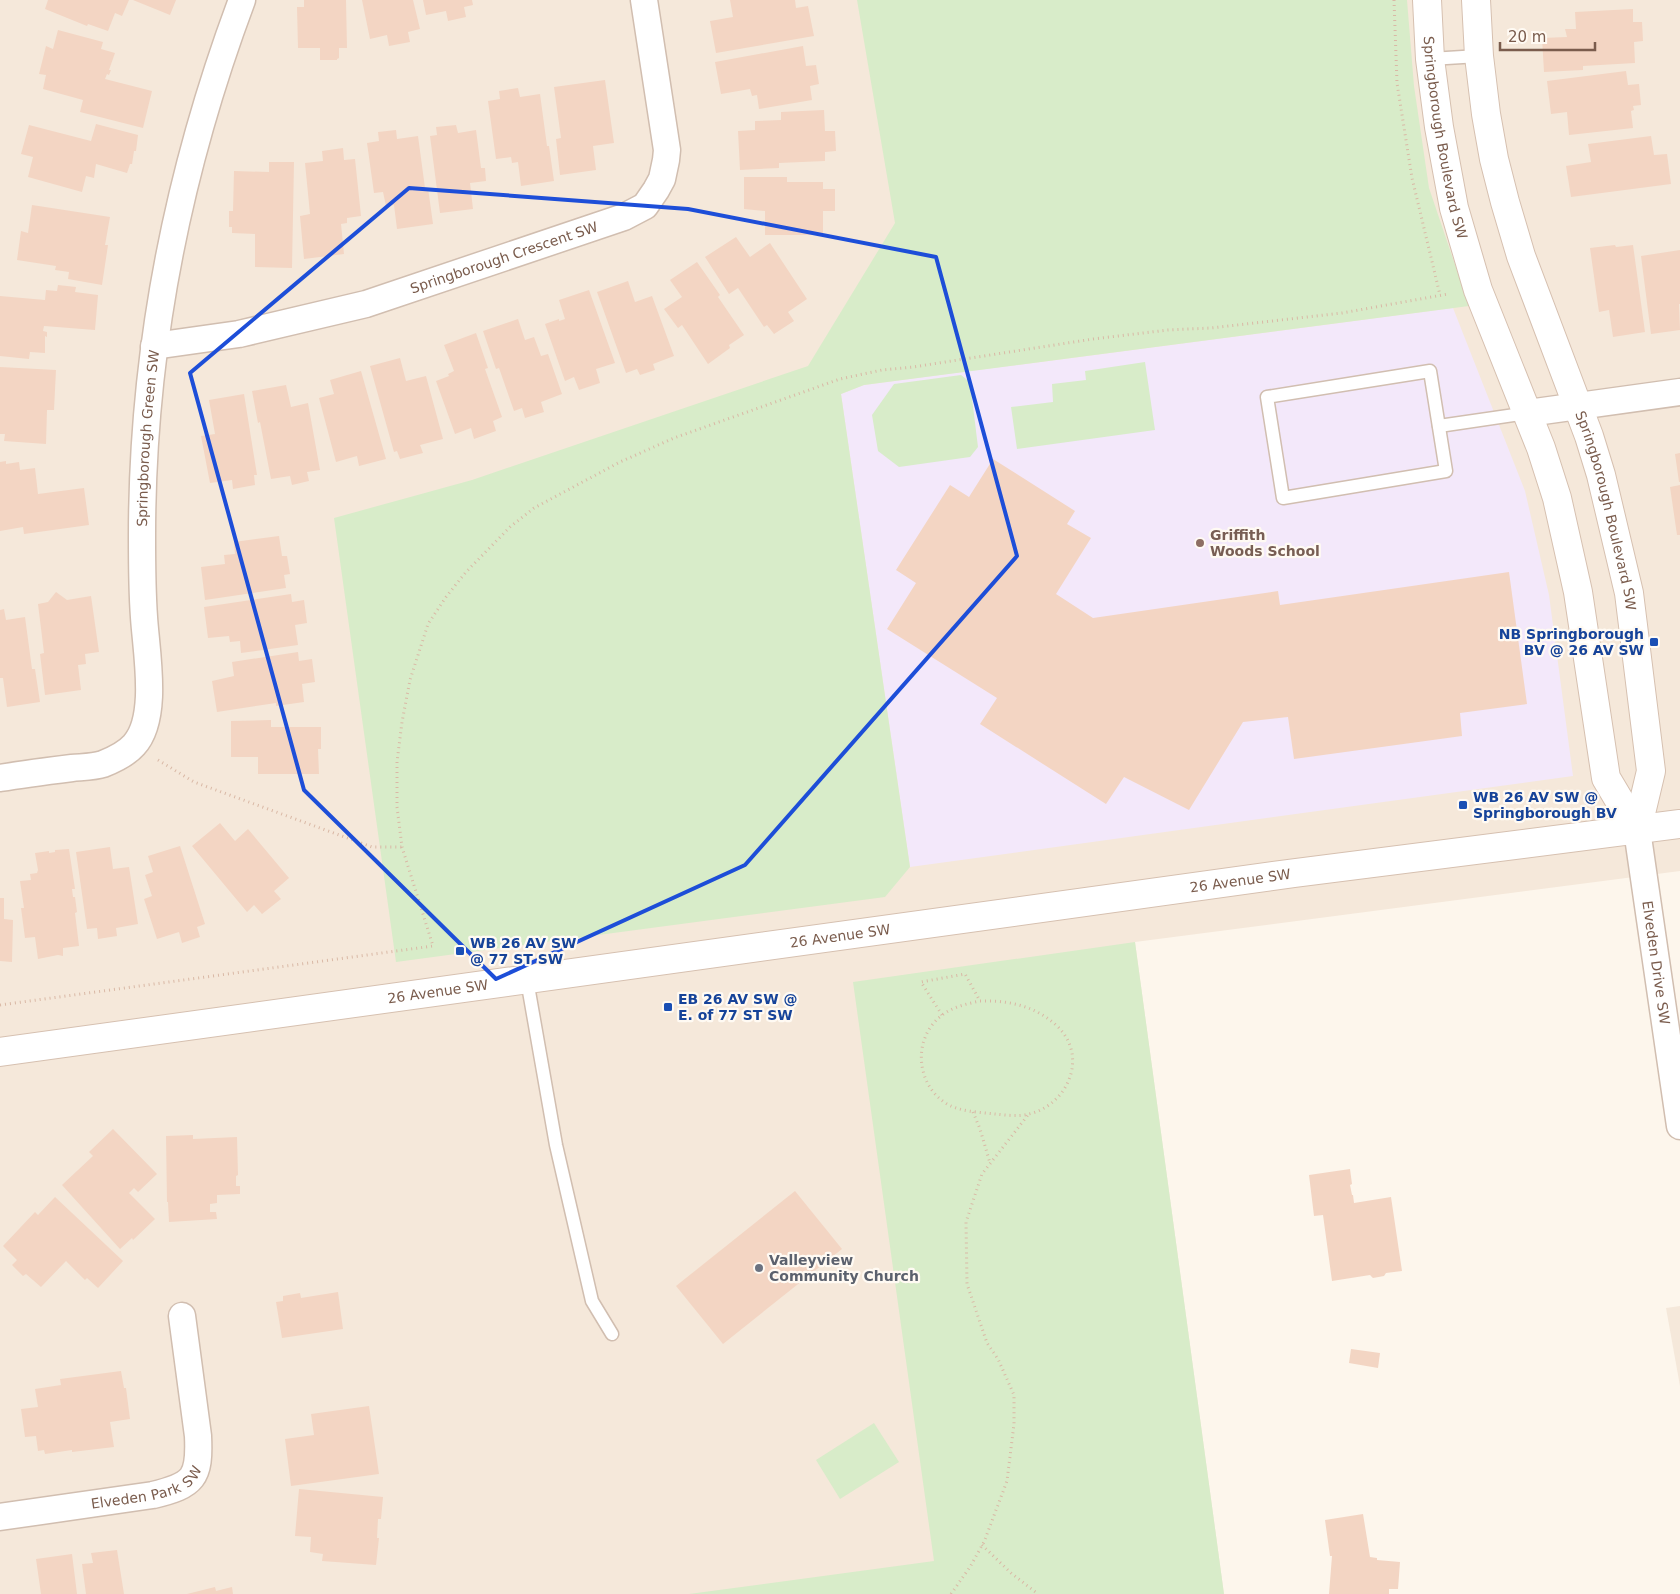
<svg xmlns="http://www.w3.org/2000/svg" width="1680" height="1594" viewBox="0 0 1680 1594" font-family="'DejaVu Sans',sans-serif">
	<style>
		.residential { fill: #f5e8da }
		.education { fill: #f3e8fa }
		.green { fill: #d8ecc9 }
		.building { fill: #f3d5c3 }
		.lines { fill: none; stroke-linecap: round; stroke-linejoin: round }
		.lane-casing { stroke: #d1beb0; stroke-width: 15 }
		.street-casing { stroke: #d1beb0; stroke-width: 29 }
		.secondary-casing { stroke: #d6c0b0; stroke-width: 30 }
		.path { stroke: #d9b8a5; stroke-width: 3; stroke-dasharray: 1 4; stroke-linecap: butt }
		.lane { stroke: #fff; stroke-width: 12 }
		.street { stroke: #fff; stroke-width: 26 }
		.secondary { stroke: #fff; stroke-width: 28 }
		.marked { fill: none; stroke: #1d4ed8; stroke-width: 4; stroke-linejoin: round }
		.education-dot { fill: #8d6e63; stroke: #fffaf3; stroke-width: 2 }
		.transit-dot { fill: #1a4fb4; stroke: #fffaf3; stroke-width: 2 }
		.worship-dot { fill: #6b7280; stroke: #fffaf3; stroke-width: 2 }
		.labels { text-anchor: middle; stroke-width: 4.5; stroke-linejoin: round; paint-order: stroke }
		.street-label { font-size: 14px; fill: #7a5c4d; stroke: #fffaf3 }
		.education-label { font-size: 14px; font-weight: bold; fill: #785e54; stroke: #fffaf3; text-anchor: start }
		.transit-label { font-size: 14px; font-weight: bold; fill: #164399; stroke: #fffaf3; text-anchor: start }
		.worship-label { font-size: 14px; font-weight: bold; fill: #5b616d; stroke: #fffaf3; text-anchor: start }
	</style>
	<rect width="100%" height="100%" fill="#fdf6ec"/>
	<g class="residential">
		<path d="M0,0H1680V871L1135,942L1224,1594H0Z"/>
		<path d="M1680,1306V1386L1666,1308Z"/>
	</g>
	<path class="education" d="M1453,308L1525,491L1549,595L1573,776L910,867L841,394L864,385Z"/>
	<g class="green">
		<path d="M857,0H1407L1414,86L1429,188L1469,306L864,385L841,394L910,867L885,897L396,962L334,518L472,480L808,366L895,223Z"/>
		<path d="M1145,362L1155,430L1017,449L1011,407L1053,402L1052,384L1086,380L1085,371Z"/>
		<path d="M961,375L970,382L978,447L970,457L899,467L878,451L872,415L894,384Z"/>
		<path d="M1135,942L1224,1594H689L934,1561L853,982Z"/>
		<path d="M874,1423L899,1462L840,1499L816,1460Z"/>
	</g>
	<g class="building">
		<path d="M48,0H129L122,16L115,13L108,31L88,24L87,26L45,9Z"/>
		<path d="M133,0H176L170,15Z"/>
		<path d="M304,0H346L347,48H339V58L337,59V60H320V48H298L297,7H304Z"/>
		<path d="M362,0H413L420,29L408,32L410,42L389,46L387,35L370,39Z"/>
		<path d="M423,0H472L473,5L464,7L466,17L448,21L446,11L426,15Z"/>
		<path d="M730,0H795L796,8L808,6L814,36L716,53L710,21L733,17Z"/>
		<path d="M1633,9V22H1642L1643,41L1634,42L1635,63L1583,66V70L1544,72L1542,38L1567,37L1565,29H1576L1575,12Z"/>
		<path d="M58,30L103,42L101,49L115,53L109,70H111L109,75L107,74L105,79L152,91L143,128L80,112L83,100L43,89L46,75L39,74L46,46L53,49Z"/>
		<path d="M803,46L806,66L816,65L819,84L810,86L812,100L759,109L757,95L752,96L750,89L721,94L715,62Z"/>
		<path d="M1626,71L1628,85L1639,84L1641,105L1633,106L1634,110L1631,111L1633,128L1569,135L1567,112L1551,114L1547,81Z"/>
		<path d="M605,80L614,143L593,146L596,170L560,175L556,139L561,138L554,87Z"/>
		<path d="M518,88L520,97L540,94L547,146H549L554,181L521,186L518,162L512,163L511,157L496,159L488,101L500,99L499,91Z"/>
		<path d="M824,110L825,131H835L836,151L825,152V161L779,163V168L740,170L738,131L755,130V121L781,120V112Z"/>
		<path d="M96,124L138,135L136,151H134L132,164H130L127,173L96,164L94,178L86,176L82,192L28,177L33,157L21,154L29,125L91,141Z"/>
		<path d="M456,125L458,133L476,130L481,168H485L486,181L470,183L473,209L440,213L430,136L437,135L436,127Z"/>
		<path d="M396,130L397,139L418,136L425,188H428L433,224L397,229L394,205L386,206L383,192L374,193L367,143L379,141L378,132Z"/>
		<path d="M1651,136L1654,155L1667,154L1671,184L1571,197L1566,166L1591,162L1588,144Z"/>
		<path d="M343,148L344,160L355,159L361,216L347,218V223L341,224L344,254L304,259L300,216L310,214L305,163L323,161L322,151Z"/>
		<path d="M269,162H294L292,268L255,267V234L232,233V227H229V211H233L234,171L269,172Z"/>
		<path d="M744,177H787V182H823V189H835V211H823V235H765V211L744,209Z"/>
		<path d="M32,205L110,217L105,245H108L102,285L68,279L69,272L55,270L56,266L17,260L21,231L28,233Z"/>
		<path d="M736,237L750,257L770,243L807,299L788,312L794,321L774,334L767,325L764,327L738,288L729,294L705,257Z"/>
		<path d="M1615,245L1616,247L1633,245L1645,332L1613,337L1609,310L1599,312L1590,248Z"/>
		<path d="M1680,250V304H1679L1680,330L1651,334L1641,256Z"/>
		<path d="M697,262L720,295L718,297L744,335L729,345L730,348L708,364L682,325L678,328L664,309L682,297L670,280Z"/>
		<path d="M628,281L635,302L652,296L674,356L653,364L655,370L640,375L637,369L626,373L597,292Z"/>
		<path d="M58,285L76,287L75,292L98,295L95,330L44,326L43,331L47,332V337L45,336V353L30,352L29,359L0,356V296L45,300L46,290L57,291Z"/>
		<path d="M589,290L615,363L596,369L600,383L579,390L574,377L565,381L545,324L559,319V321L565,319L559,300Z"/>
		<path d="M518,319L525,340L534,337L541,356L548,354L562,394L541,402L544,412L525,418L522,408L514,411L499,368L496,369L483,331Z"/>
		<path d="M476,333L488,368L485,369L502,417L493,421L496,431L474,439L471,428L455,434L436,381L449,376L448,374L454,371L444,345Z"/>
		<path d="M400,358L406,381L426,376L443,439L420,445L423,453L400,459L397,451L394,452L370,366Z"/>
		<path d="M0,367L56,370L54,410H47L46,444L4,441L5,434H0Z"/>
		<path d="M361,371L386,459L359,466L357,456L336,462L319,398L334,394L330,380Z"/>
		<path d="M286,385L291,407L308,403L320,470L307,472L309,481L292,485L290,476L271,479L260,422L258,423L252,391Z"/>
		<path d="M244,394L257,475H254L255,485L233,489L232,480L210,483L201,436L215,434L209,400Z"/>
		<path d="M1680,453V482H1679L1675,454Z"/>
		<path d="M993,459L1075,511L1067,524L1091,538L1056,594L1093,618L1278,591L1280,605L1509,572L1527,704L1460,713L1462,736L1294,759L1288,717L1243,722L1189,810L1124,777L1106,804L980,724L997,698L887,629L916,583L896,570L950,485L969,497Z"/>
		<path d="M6,461V464L19,462L20,470L35,468L38,494L84,488L89,525L24,534L23,527L0,531V462Z"/>
		<path d="M1680,485V535H1677L1670,487Z"/>
		<path d="M279,536L282,556H287L290,574L284,575L286,588L205,600L201,567L225,564L224,555L235,554L234,542Z"/>
		<path d="M56,592L67,600L91,596L99,652L85,654L86,664L78,665L81,690L45,695L40,654L44,653L38,604L48,602Z"/>
		<path d="M291,594L292,602L304,600L307,623L295,625L298,645L241,653L240,641L230,642L229,636L208,638L204,607Z"/>
		<path d="M4,609L6,620L25,617L32,669H35L40,702L7,707L3,678H0V610Z"/>
		<path d="M298,652L299,661L312,659L315,682L302,684L304,702L276,706V703L217,712L212,681L234,676L232,662Z"/>
		<path d="M271,720V727H321V749H318L319,774H258V757H231V721Z"/>
		<path d="M220,823L235,841L248,829L289,878L274,891L281,899L262,914L254,905L247,912L192,846Z"/>
		<path d="M180,846L205,924L197,927L200,937L182,943L179,932L157,939L144,899L152,896L145,875L153,872L148,856Z"/>
		<path d="M110,847L113,869L129,867L138,924L116,928L117,936L98,939L97,928L87,929L76,852Z"/>
		<path d="M69,849L75,889H72L73,897H75L77,912L75,913L79,946L63,948V956L58,955L38,959L35,937L25,938L21,908H24L20,881L31,880L30,874L37,873L38,870L35,853L49,851V853L55,852V850Z"/>
		<path d="M0,898H4V919L13,920L12,962L0,961Z"/>
		<path d="M113,1129L157,1174L138,1192L134,1188L129,1193L155,1219L133,1240L132,1238L120,1249L62,1185L93,1156L89,1152Z"/>
		<path d="M193,1135V1139L237,1137L238,1175L236,1176V1186H240V1194L217,1195V1203L210,1204V1212H216L217,1219L169,1222L168,1202H167L166,1136Z"/>
		<path d="M1350,1169L1352,1184L1350,1185L1352,1195H1353L1354,1203L1391,1197L1402,1271L1386,1273L1384,1276L1373,1278L1370,1275L1332,1281L1323,1215L1314,1216L1309,1175Z"/>
		<path d="M795,1191L842,1249L723,1344L676,1286Z"/>
		<path d="M55,1197L123,1261L98,1288L87,1278L85,1280L66,1261L41,1287L26,1274L23,1276L12,1265L17,1260L3,1246L35,1212L38,1215Z"/>
		<path d="M338,1292L343,1329L282,1338L276,1302L283,1301V1296L300,1293L301,1298Z"/>
		<path d="M1351,1349L1380,1353L1378,1368L1349,1363Z"/>
		<path d="M121,1371L124,1388H126L130,1419L110,1422L114,1447L72,1452V1450L45,1454L44,1450L38,1451L36,1436L25,1437L21,1409L38,1407L35,1389L61,1385L60,1379Z"/>
		<path d="M369,1406L379,1474L291,1486L285,1439L314,1435L311,1414Z"/>
		<path d="M299,1489L383,1497L381,1519H378L377,1538H379L376,1565L322,1561L323,1554L310,1552L311,1537L295,1536Z"/>
		<path d="M1363,1514L1370,1557L1377,1558V1560L1400,1562L1398,1589H1389V1594H1329L1332,1556H1330L1325,1520Z"/>
		<path d="M117,1550L124,1594H86L82,1564L93,1563L91,1553Z"/>
		<path d="M72,1554L77,1594H41L36,1559Z"/>
		<path d="M215,1587L216,1591L232,1587L233,1594H187Z"/>
	</g>
	<g class="lines">
		<defs>
			<g id="lane">
				<path d="M1430,59L1479,56"/>
				<path d="M1430,371L1446,471L1283,498L1267,397Z"/>
				<path d="M1439,426L1528,413"/>
				<path d="M527,980L556,1145L592,1301L612,1334"/>
			</g>
			<g id="street">
				<path id="s1" d="M154,346L239,334L366,304L624,217L645,206L656,190L662,179L666,160L667,150L644,0"/>
				<path d="M1528,413L1680,392"/>
				<path id="s2" d="M0,778C24,774 48,771 72,768C82,767 94,767 103,764C113,760 127,753 134,745C159,718 146,651 144,617C142,590 142,563 142,536C142,353 178,171 242,0"/>
				<path id="s3" d="M1637,830L1680,1126"/>
				<path id="s4" d="M0,1517L153,1495C194,1485 200,1478 198,1436L182,1316"/>
			</g>
			<g id="secondary">
				<path id="s5" d="M1427,0L1430,59L1439,127L1454,208L1478,290L1541,448L1557,498L1578,592L1606,778L1637,830"/>
				<path id="s6" d="M1476,0L1479,56L1486,114L1494,159L1505,202L1521,256L1589,436L1601,475L1629,593L1651,771L1637,830"/>
				<path id="s7" d="M0,1052L1295,873L1680,824"/>
			</g>
		</defs>
		<use href="#lane" class="lane-casing"/>
		<use href="#street" class="street-casing"/>
		<use href="#secondary" class="secondary-casing"/>
		<g class="path">
			<path d="M1394,0L1397,83L1412,178L1440,295"/>
			<path d="M158,760L194,782L372,847H402"/>
			<path d="M980,1001C1008,1000 1036,1006 1057,1026C1089,1056 1068,1105 1029,1114C1019,1117 1005,1115 995,1114C979,1112 961,1112 947,1104C916,1085 912,1039 941,1016C952,1007 966,1004 980,1001Z"/>
			<path d="M0,1005L433,946L402,847L397,807V762L402,722L410,680L428,624L446,597L466,572L510,527L534,508L620,462L674,438L840,379L882,370L913,367L1093,339L1168,330L1211,328L1342,313L1448,294"/>
			<path d="M942,1015L921,982L965,974L980,1001"/>
			<path d="M973,1112L980,1129L990,1163"/>
			<path d="M982,1545L1011,1573L1038,1594"/>
			<path d="M951,1594L970,1567L984,1542L1007,1481L1014,1424V1395L998,1359L987,1343L967,1284L966,1222L982,1174L1028,1115"/>
		</g>
		<use href="#lane" class="lane"/>
		<use href="#street" class="street"/>
		<use href="#secondary" class="secondary"/>
	</g>
	<path class="marked" d="M409,188L688,209L936,257L1017,556L745,865L496,979L304,790L190,373Z"/>
	<circle class="education-dot" cx="1200" cy="543" r="5"/>
	<g class="transit-dot">
		<rect x="1649" y="637" width="10" height="10" rx="2.5"/>
		<rect x="1458" y="800" width="10" height="10" rx="2.5"/>
		<rect x="455" y="946" width="10" height="10" rx="2.5"/>
		<rect x="663" y="1002" width="10" height="10" rx="2.5"/>
	</g>
	<circle class="worship-dot" cx="759" cy="1268" r="5"/>
	<g class="labels">
		<g class="street-label">
			<text dy="5" stroke="none"><textPath href="#s5" startOffset="139">Springborough Boulevard SW</textPath></text>
			<text dy="5" stroke="none"><textPath href="#s1" startOffset="362">Springborough Crescent SW</textPath></text>
			<text dy="5" stroke="none"><textPath href="#s2" startOffset="451">Springborough Green SW</textPath></text>
			<text dy="5" stroke="none"><textPath href="#s6" startOffset="530">Springborough Boulevard SW</textPath></text>
			<text dy="5" stroke="none"><textPath href="#s7" startOffset="1252">26 Avenue SW</textPath></text>
			<text dy="5" stroke="none"><textPath href="#s7" startOffset="848">26 Avenue SW</textPath></text>
			<text dy="5" stroke="none"><textPath href="#s3" startOffset="134">Elveden Drive SW</textPath></text>
			<text dy="5" stroke="none"><textPath href="#s7" startOffset="442">26 Avenue SW</textPath></text>
			<text dy="5" stroke="none"><textPath href="#s4" startOffset="151">Elveden Park SW</textPath></text>
		</g>
		<g class="education-label">
			<text x="1210" y="540">Griffith<tspan x="1210" dy="16">Woods School</tspan></text>
		</g>
		<g class="transit-label">
			<text x="1644" y="639" text-anchor="end">NB Springborough<tspan x="1644" dy="16">BV @ 26 AV SW</tspan></text>
			<text x="1473" y="802">WB 26 AV SW @<tspan x="1473" dy="16">Springborough BV</tspan></text>
			<text x="470" y="948">WB 26 AV SW<tspan x="470" dy="16">@ 77 ST SW</tspan></text>
			<text x="678" y="1004">EB 26 AV SW @<tspan x="678" dy="16">E. of 77 ST SW</tspan></text>
		</g>
		<g class="worship-label">
			<text x="769" y="1265">Valleyview<tspan x="769" dy="16">Community Church</tspan></text>
		</g>
	</g>
	<path d="M1500 42v8h95v-8" fill="none" stroke="#7a5c4d" stroke-width="2.5"/>
	<text x="1508" y="42" font-size="15" fill="#7a5c4d" stroke="#fffaf3" stroke-width="4" paint-order="stroke">20 m</text>
</svg>
